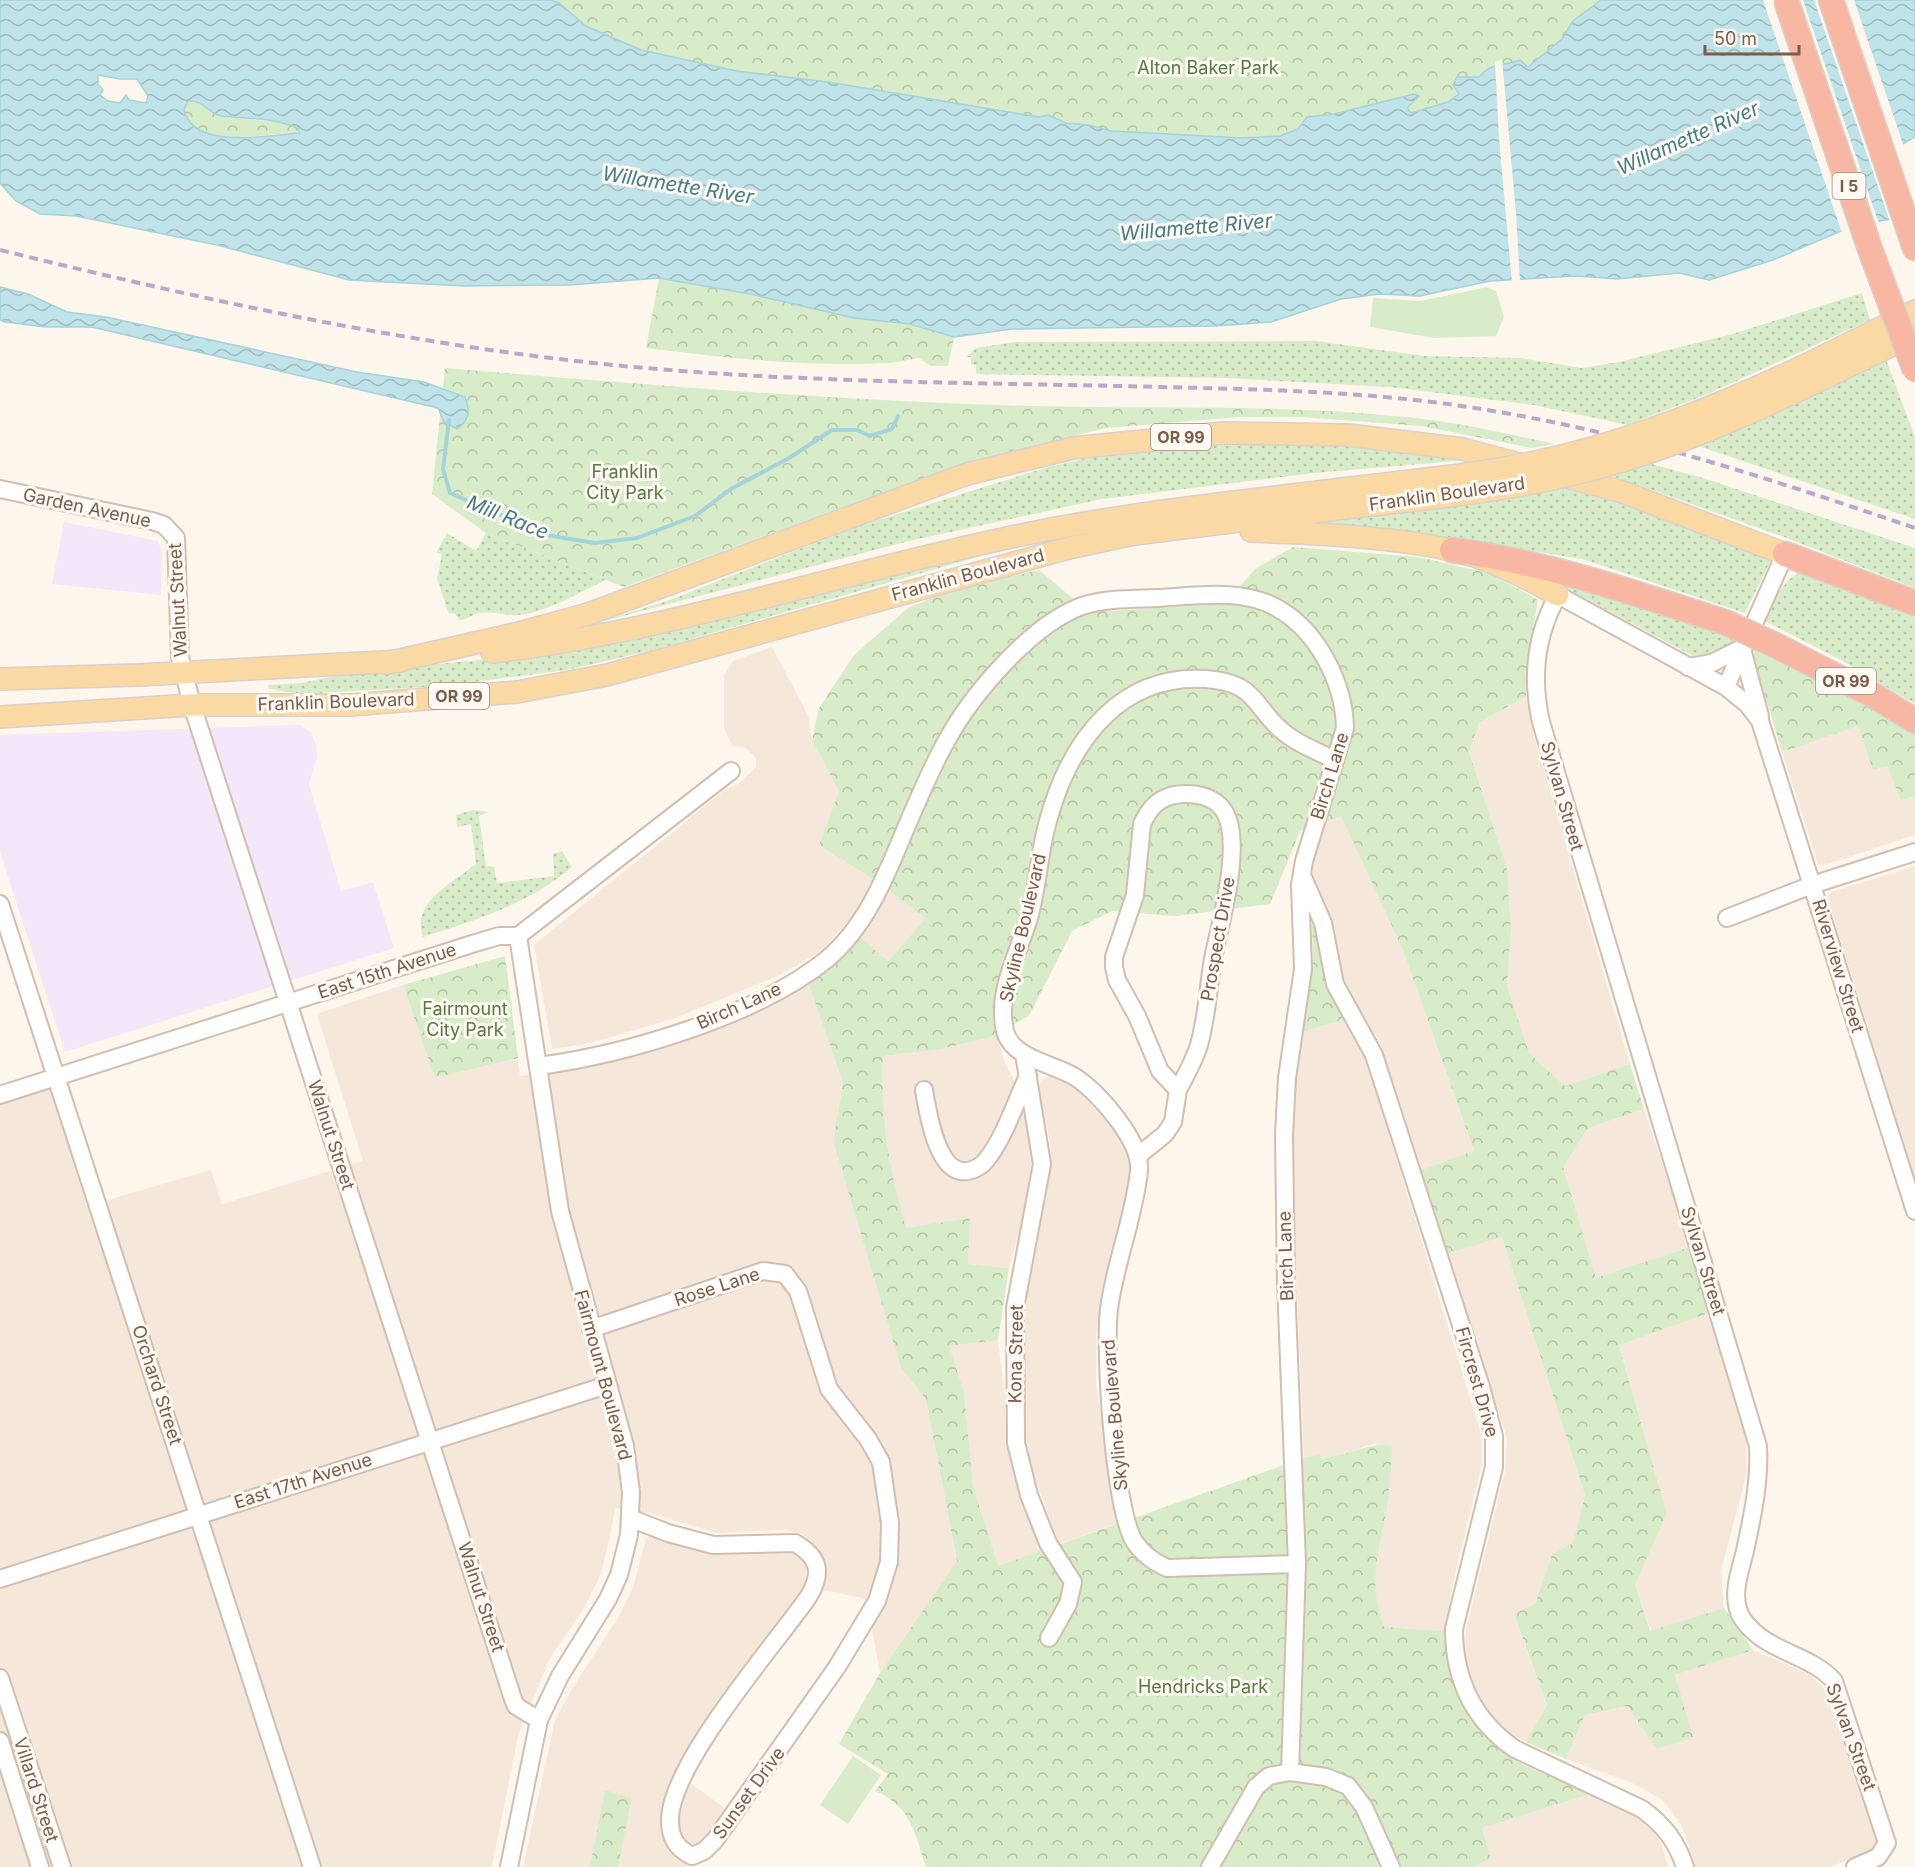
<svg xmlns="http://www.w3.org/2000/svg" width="1915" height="1867" viewBox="0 0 1915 1867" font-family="Inter,sans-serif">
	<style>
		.residential { fill: #f5e8da }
		.education { fill: #f3e8fa }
		.grass { fill: url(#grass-dots) }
		.forest { fill: url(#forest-crowns) }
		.pitch { fill: #d8ecc9 }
		.water { fill: url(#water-waves); stroke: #a5d3da; stroke-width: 1.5; fill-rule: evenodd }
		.pier { fill: #fdf6ec }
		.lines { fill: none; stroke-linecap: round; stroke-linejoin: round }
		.stream { stroke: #a5d3da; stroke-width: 4 }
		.minor-casing { stroke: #d1beb0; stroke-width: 20 }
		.major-casing { stroke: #dad1cd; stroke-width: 24 }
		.highway-casing { stroke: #dad1cd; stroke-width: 27 }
		.minor { stroke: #fff; stroke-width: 16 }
		.major { stroke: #fbd9a5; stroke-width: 21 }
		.highway { stroke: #f7b7a3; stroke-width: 24 }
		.rail { stroke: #b9a8c9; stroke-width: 4; stroke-dasharray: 9 6; stroke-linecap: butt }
		.major-bridge-casing { stroke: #dad1cd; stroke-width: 24; stroke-linecap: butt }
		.highway-bridge-casing { stroke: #dad1cd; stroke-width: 27; stroke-linecap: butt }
		.major-bridge { stroke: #fbd9a5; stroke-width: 21 }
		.highway-bridge { stroke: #f7b7a3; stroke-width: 24 }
		.labels { text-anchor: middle; stroke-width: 6; stroke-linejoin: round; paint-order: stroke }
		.shield { fill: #fffaf3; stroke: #a28b7f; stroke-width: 1.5 }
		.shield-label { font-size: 16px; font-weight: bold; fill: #7a5c4d }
		.park-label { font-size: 18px; fill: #537a41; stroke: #fffaf3 }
		.street-label { font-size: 18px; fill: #7a5c4d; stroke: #fffaf3 }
		.water-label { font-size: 20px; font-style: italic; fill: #437c86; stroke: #fffaf3 }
	</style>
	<defs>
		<pattern id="grass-dots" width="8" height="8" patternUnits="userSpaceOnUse" patternTransform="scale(1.5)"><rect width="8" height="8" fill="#d8ecc9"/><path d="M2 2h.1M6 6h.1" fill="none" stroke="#b4c2a5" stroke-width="1.8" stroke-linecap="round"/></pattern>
		<pattern id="forest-crowns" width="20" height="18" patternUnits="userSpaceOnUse" patternTransform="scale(1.5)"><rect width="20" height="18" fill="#d8ecc9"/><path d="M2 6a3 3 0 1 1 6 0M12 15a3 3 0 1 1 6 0" fill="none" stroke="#b4c2a5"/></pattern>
		<pattern id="water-waves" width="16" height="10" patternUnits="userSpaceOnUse" patternTransform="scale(1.5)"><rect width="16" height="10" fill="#bfe3e8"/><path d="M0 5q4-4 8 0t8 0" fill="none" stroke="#a0bbbe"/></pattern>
	</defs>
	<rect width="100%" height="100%" fill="#fdf6ec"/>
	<g class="residential">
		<path d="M772,647L808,715L812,740L839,791L819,845L873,879L856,913L821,951L780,975L675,1018L591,1043L552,1049L534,945L723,791L740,783L756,767V758L745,747L732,746L724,728V675L733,661Z"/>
		<path d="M1526,696L1534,736L1630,1064L1565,1086L1529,1053L1507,986L1511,930L1507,869L1469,752L1479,723Z"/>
		<path d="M1858,726L1873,770L1887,766L1901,800L1915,796V835L1822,866L1818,864L1782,752Z"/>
		<path d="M1341,815L1403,950L1474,1152L1421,1170L1383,1051L1376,1036L1353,1008L1335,961L1334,927L1313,876L1311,865L1321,823Z"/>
		<path d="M1915,866V1179L1827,897L1831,892Z"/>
		<path d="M888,890L927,917L888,961L860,937Z"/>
		<path d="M403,985L435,1078L518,1058L520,1076L557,1073L607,1062L767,1004L809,985L843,1083L833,1141L901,1368L926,1399L957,1562L880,1673L866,1599L819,1589L820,1557L813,1544L801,1533L783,1530L717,1533L648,1513L615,1508L610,1537L600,1576L583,1610L550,1658L518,1736L492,1867H0V1095L57,1077L55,1099L87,1206L211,1170L222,1204L363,1161L317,1014Z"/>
		<path d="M1346,1019L1365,1056L1481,1434L1482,1464L1454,1578L1445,1631L1384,1627L1376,1605L1374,1569L1387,1505L1376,1443L1335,1457L1304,1458L1291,1156L1292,1104L1302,1032Z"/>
		<path d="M996,1033L1005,1063L1027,1105L1033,1146L1027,1202L1009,1268L968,1264L970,1218L906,1229L893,1184L881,1101L883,1056L936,1050L988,1038Z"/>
		<path d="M1051,1075H1062L1084,1090L1133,1157L1135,1176L1106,1278L1096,1334V1383L1118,1523L1059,1544L1030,1464L1023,1421L1021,1322L1048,1178L1051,1147L1038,1087L1041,1080Z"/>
		<path d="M1644,1109L1690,1247L1596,1279L1563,1167L1588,1128Z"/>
		<path d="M1502,1237L1585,1495L1573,1543L1552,1556L1535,1604L1514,1615L1547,1706L1526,1742L1503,1730L1486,1710L1468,1672L1465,1651L1466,1630L1505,1471L1507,1438L1447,1254Z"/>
		<path d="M1709,1313L1746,1437L1747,1472L1721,1571L1724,1608L1651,1631L1635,1584L1667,1514L1619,1344Z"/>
		<path d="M998,1340L1009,1430L1044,1550L998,1567L973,1486L964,1392L948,1346Z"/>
		<path d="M653,1535L700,1550L730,1554L780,1547L792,1549L803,1557L807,1567L804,1587L718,1700L692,1740L676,1772L666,1800L672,1849L680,1859L687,1861V1867H618L632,1798L605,1791L590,1867H523L555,1720L573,1687L618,1618L633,1587L646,1539Z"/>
		<path d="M1753,1650L1809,1674L1827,1692L1879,1840L1871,1852L1829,1867H1695L1682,1826L1663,1800L1632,1783L1566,1759L1585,1715L1627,1706L1657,1749L1692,1737L1675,1675Z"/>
		<path d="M688,1781L727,1810L703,1842L694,1847L679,1838L677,1824L679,1804Z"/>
		<path d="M1593,1793L1635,1813L1651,1827L1661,1843L1668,1867H1473L1491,1858L1482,1828Z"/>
	</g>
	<g class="education">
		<path d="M64,522L158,541L162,552L161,595L52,584Z"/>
		<path d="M300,725L311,733L316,745L317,757L309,784L341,891L373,882L394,948L65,1052L0,852V735Z"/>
	</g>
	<g class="grass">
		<path d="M1862,293L1870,320L1710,393L1628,425L1534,405L1390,387L1226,378L976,374V365L971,364V357H966L976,348L1015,342L1316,341L1425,356L1521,358L1581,368L1619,362L1733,334Z"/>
		<path d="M1885,357L1915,437V519L1692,444Z"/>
		<path d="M1292,442L1369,447L1468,460L1314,473L1102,499L909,541L581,627L667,601L856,527L1048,467L1084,459L1211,446Z"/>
		<path d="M1644,462L1703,478L1915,548V588L1784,537L1607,474Z"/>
		<path d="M1571,482L1771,560L1745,613L1582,559L1387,529L1323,524L1322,515Z"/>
		<path d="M447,533L476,551L486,533L606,580C580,592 547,612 519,615C507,616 494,611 481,613C473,613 468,620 460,620L454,613L449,614L437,579L442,554L436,553Z"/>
		<path d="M1001,544L1002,550L657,649L567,670L442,686L301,694L269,689L268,685L301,683L354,672L501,658Z"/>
		<path d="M1800,572L1807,573L1894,609L1915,613V704L1841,660L1765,621C1774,603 1781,581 1800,572Z"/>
		<path d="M1555,582L1701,623L1736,640L1723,652L1693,656Z"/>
		<path d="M473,810L488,812L479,816L486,866L494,867L497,883L554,876L553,854L562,851L572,867C527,905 478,919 423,937C411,902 451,884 476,864L471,824L457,827L456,815Z"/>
	</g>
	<g class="forest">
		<path d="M550,0H1601L1573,21L1562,39L1528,67L1511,63L1486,69L1448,102L1411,113L1407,108L1419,96L1414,94L1334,114C1313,113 1301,131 1280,136C1258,142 1230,138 1207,136C1159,134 1090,135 1048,115L1039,117L828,82L737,71L641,50L586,26L559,3Z"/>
		<path d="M188,101L209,106L218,116L285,123L299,129V133C268,132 195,152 184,110Z"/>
		<path d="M659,278L750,294L854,318L910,324L954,337L948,366H931L919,358C908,359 898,363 888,363C809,367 724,358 646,348Z"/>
		<path d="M445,368C641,384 835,401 1031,406C1156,409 1281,404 1406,417C1456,422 1505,433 1554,444L1532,448L1421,426L1301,417H1239L1106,428L973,460L624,587L486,533L432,494Z"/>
		<path d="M1293,547L1418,557L1492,574L1538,600L1528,660L1526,696L1479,723L1469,752L1507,869L1511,930L1507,986L1529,1053L1565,1086L1630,1064L1644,1109L1588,1128L1563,1167L1596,1278L1690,1247L1709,1313L1619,1345L1667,1514L1635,1584L1650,1631L1724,1608L1753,1650L1675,1675L1693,1737L1657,1749L1627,1706L1585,1715L1566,1759L1526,1742L1547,1705L1514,1614L1535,1604L1552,1555L1573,1543L1585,1495L1502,1237L1447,1254L1421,1170L1474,1151L1403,950L1341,816L1300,831L1270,904L1176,916L1112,911L1072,931L1029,1016L988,1038L936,1050L883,1056C880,1118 889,1169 906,1228L970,1218L968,1264L1009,1268L998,1340L949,1346L964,1392L973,1486L998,1566L1304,1458L1320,1455L1321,1458C1346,1457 1367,1442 1392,1446C1391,1467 1390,1487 1387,1507C1379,1552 1367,1583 1384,1627L1445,1631C1449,1677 1462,1720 1500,1750C1523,1769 1565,1781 1593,1793L1482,1828L1491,1858L1473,1867H926C915,1834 911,1805 875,1791L888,1774L839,1744L880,1673L957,1561L926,1399L901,1368L833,1141L843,1083L809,985L860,937L888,961L926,918L873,879L819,845L839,791L812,740L819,708L854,655L908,608L951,590L1039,570L1089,612L1225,604L1255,569Z"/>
		<path d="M1753,647L1858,698L1915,732V796L1901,800L1887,766L1873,770L1858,726L1782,752L1754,659Z"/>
		<path d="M1317,923L1346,1019L1302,1032L1313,953L1312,924Z"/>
		<path d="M505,956L518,1058L435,1078L403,985Z"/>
		<path d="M605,1790L632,1798L618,1867H590Z"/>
	</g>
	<g class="pitch">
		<path d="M1487,287L1496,291L1504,317L1496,336L1434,338L1370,327L1373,298L1421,301Z"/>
		<path d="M853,1756L881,1775L848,1824L820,1805Z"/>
	</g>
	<g class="water">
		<path d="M0,0H550L559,3L586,26L641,50L737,71L828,82L1039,117L1048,115L1066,123L1088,125L1112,131L1242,138L1280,136L1298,129L1307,117L1334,114L1414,94L1419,96L1407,108L1411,113L1448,102L1459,94L1453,85L1457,77H1479C1491,62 1505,66 1520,60L1528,67L1562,39L1573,21L1601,0H1915V137L1894,149L1897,218L1853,226L1773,260L1709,280L1679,273L1617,279L1575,276L1490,281L1420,296L1380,294L1341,299L1271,322L1216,326L1012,329L954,337L910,324L854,318L750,294L659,278L569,285L464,286L349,280L217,245L76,216L40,214L16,201L0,183ZM98,75L120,79H137L148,96L146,103L129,100L126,95L120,103L108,101L100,95L103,90L98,84ZM188,101C204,100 210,114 221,116C247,119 274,117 299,129V133C269,135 194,151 184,110Z"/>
		<path d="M0,287L28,294L67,312L106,317L357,372L424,382L465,397C470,411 470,420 457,429L444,422L438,408L92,327H46L5,322L0,320Z"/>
	</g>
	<g class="pier">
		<path d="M1763,0H1803L1879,224L1842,233Z"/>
		<path d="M1814,0H1854L1904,147L1897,151L1893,170L1900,198L1915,197V223L1890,222Z"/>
		<path d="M1502,59L1516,213L1520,283H1512L1499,139L1495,62Z"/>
	</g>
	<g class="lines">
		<path class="stream" d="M449,420L443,469L450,493L546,535L595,543L637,538L695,516L731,489L789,458L832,430H857L870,436L892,429L898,416"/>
		<defs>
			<g id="minor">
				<path d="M0,489L152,521L164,525L176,538L180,657L192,705L513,1699L516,1706L539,1720"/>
				<path d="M1742,649L1760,716"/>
				<path d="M1688,667L1712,663L1742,648"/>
				<path d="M1726,687L1785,554"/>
				<path d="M1302,875L1323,923L1335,984L1374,1055L1481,1387L1494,1436V1467L1454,1629C1454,1679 1473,1720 1515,1749L1642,1809C1664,1825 1677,1842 1685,1867"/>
				<path d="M0,904L312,1867"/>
				<path d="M1727,918L1812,885L1915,852"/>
				<path d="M1024,1054L1042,1164L1015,1308L1016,1443L1029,1495L1048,1543L1073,1582L1068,1604L1049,1638"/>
				<path d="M539,1066C627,1054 756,1016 826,960C866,927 886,876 905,830C918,800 931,768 947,740C972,694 1032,624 1082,606C1106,598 1133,599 1158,598C1197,596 1242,588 1277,608C1318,631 1344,683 1345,728L1304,861L1300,885L1303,969L1287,1078L1284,1135L1286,1283L1297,1564L1290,1772"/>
				<path d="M924,1090C928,1113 937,1176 968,1171C975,1170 983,1165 987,1159C1004,1138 1016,1101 1028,1076"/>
				<path d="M0,1095L472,944L499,936H518L731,771"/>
				<path d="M1139,1155L1165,1134L1173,1122L1178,1090L1160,1071L1137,1016L1117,980L1114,967V957L1135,895L1142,824C1149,809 1157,799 1174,795C1192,792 1214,795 1224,811C1244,843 1220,923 1213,959C1208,988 1207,1017 1199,1045C1194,1061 1186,1075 1178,1090"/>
				<path d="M591,1329L763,1271L785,1274L798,1291L829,1389L868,1439L881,1462L890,1523L889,1562L877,1601L837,1667L715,1840L704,1851L692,1856C676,1848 670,1838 670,1820C670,1764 775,1645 809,1596C823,1572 819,1557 795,1543L713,1545L668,1533L630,1518"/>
				<path d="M1297,1564L1167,1568C1154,1562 1142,1554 1134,1541C1114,1507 1104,1352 1109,1309C1115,1263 1134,1218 1139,1171C1142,1142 1099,1092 1075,1077C1055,1064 1012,1059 1005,1031C996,993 1018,954 1029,918C1038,886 1039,852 1048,821C1070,740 1122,669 1215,680C1255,685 1255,707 1281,730C1296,743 1316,751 1335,760"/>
				<path d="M0,1579L607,1385"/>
				<path d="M0,1678L62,1867"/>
				<path d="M0,1741L40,1867"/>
				<path d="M509,1867L539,1720L560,1676L608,1599L619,1575L629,1535L631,1492L625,1446L560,1211L518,936"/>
				<path d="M1210,1867L1256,1787L1269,1776L1290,1772L1326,1777L1348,1786L1364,1807L1391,1867"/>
				<path d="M1855,1867L1878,1857L1887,1843L1834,1681C1812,1656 1774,1653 1750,1628C1744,1622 1740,1617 1738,1609C1732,1588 1742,1567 1746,1546C1753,1514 1760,1479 1758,1446L1541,722C1531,678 1536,634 1558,595L1726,687L1747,704L1760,721L1915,1211"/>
			</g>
			<g id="major">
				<path d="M1806,365L1915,311"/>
				<path d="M1814,383L1915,334"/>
				<path d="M1559,475L1620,491L1785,554"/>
				<path d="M1251,531C1317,534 1387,536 1452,550C1490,558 1524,577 1558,595"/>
				<path d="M492,652C673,631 847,570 1026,534C1122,514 1220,504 1318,492"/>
				<path d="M387,663L515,634L588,614L967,474L1073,448L1223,433L1348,435L1463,449L1523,465"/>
				<path d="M0,679L138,675L401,661"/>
				<path d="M0,717L192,705H350L517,692L607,675L1069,548L1135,534L1320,511"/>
			</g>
			<g id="highway">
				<path d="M1831,0L1915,248"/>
				<path d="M1452,550C1549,563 1635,593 1727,623"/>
				<path d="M1785,554L1915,603"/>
				<path d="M1775,645L1873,695L1915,721"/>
			</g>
		</defs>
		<use href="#minor" class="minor-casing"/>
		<use href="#major" class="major-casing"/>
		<use href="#highway" class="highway-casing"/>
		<use href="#minor" class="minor"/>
		<use href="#major" class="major"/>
		<use href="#highway" class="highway"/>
		<path class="rail" d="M0,250C225,305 450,354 682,371C841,383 1001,383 1161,387C1249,389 1337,391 1424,401C1599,422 1750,472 1915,528"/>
		<defs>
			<g id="major-bridge">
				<path d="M1318,492C1393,482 1470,477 1544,460C1635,440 1722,404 1806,365"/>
				<path d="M1320,511C1411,500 1505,493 1594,469C1670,449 1743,417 1814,383"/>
			</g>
			<g id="highway-bridge">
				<path d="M1786,0L1870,249L1915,370"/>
				<path d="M1727,623L1775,645"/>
			</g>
		</defs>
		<use href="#major-bridge" class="major-bridge-casing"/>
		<use href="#highway-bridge" class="highway-bridge-casing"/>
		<use href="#major-bridge" class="major-bridge"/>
		<use href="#highway-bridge" class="highway-bridge"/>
	</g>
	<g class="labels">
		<g class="shield">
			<rect x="1832.5" y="173" width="33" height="26" rx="4.5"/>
			<rect x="1151" y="424" width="60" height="26" rx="4.5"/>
			<rect x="1816" y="668" width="60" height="26" rx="4.5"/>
			<rect x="429" y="683" width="60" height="26" rx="4.5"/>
		</g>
		<g class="shield-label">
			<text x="1849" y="192">I 5</text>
			<text x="1181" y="443">OR 99</text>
			<text x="1846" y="687">OR 99</text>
			<text x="459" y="702">OR 99</text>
		</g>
		<g class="park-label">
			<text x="1208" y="74">Alton Baker Park</text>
			<text x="625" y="478">Franklin<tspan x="625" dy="21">City Park</tspan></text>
			<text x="465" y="1015">Fairmount<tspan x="465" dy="21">City Park</tspan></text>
			<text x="1203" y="1693">Hendricks Park</text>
		</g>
		<g class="street-label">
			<text transform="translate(1447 494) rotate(-8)" y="6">Franklin Boulevard</text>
			<text transform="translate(87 508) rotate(12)" y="6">Garden Avenue</text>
			<text transform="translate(968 575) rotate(-15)" y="6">Franklin Boulevard</text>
			<text transform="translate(178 600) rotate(-93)" y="6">Walnut Street</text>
			<text transform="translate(336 702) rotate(-2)" y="6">Franklin Boulevard</text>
			<text transform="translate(1330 776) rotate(-73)" y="6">Birch Lane</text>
			<text transform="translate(1562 796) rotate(74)" y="6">Sylvan Street</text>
			<text transform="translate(1023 928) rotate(-77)" y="6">Skyline Boulevard</text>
			<text transform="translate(1218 939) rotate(-80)" y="6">Prospect Drive</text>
			<text transform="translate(1838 966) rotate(73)" y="6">Riverview Street</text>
			<text transform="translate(387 971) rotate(-18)" y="6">East 15th Avenue</text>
			<text transform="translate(739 1006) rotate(-24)" y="6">Birch Lane</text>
			<text transform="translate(331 1135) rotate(72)" y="6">Walnut Street</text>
			<text transform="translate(1286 1256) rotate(-92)" y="6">Birch Lane</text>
			<text transform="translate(1703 1261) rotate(73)" y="6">Sylvan Street</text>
			<text transform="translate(717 1287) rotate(-18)" y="6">Rose Lane</text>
			<text transform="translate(1016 1354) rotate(-89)" y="6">Kona Street</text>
			<text transform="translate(603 1375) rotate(75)" y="6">Fairmount Boulevard</text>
			<text transform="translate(1477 1382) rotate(74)" y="6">Fircrest Drive</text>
			<text transform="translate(157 1385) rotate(72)" y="6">Orchard Street</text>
			<text transform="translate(1115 1415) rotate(-95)" y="6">Skyline Boulevard</text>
			<text transform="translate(303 1481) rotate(-18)" y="6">East 17th Avenue</text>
			<text transform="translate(481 1597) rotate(72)" y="6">Walnut Street</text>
			<text transform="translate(1851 1737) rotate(70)" y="6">Sylvan Street</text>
			<text transform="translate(36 1790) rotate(72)" y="6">Villard Street</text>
			<text transform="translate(749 1793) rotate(-54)" y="6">Sunset Drive</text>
		</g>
		<g class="water-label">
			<text transform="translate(1688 138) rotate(-24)" y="7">Willamette River</text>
			<text transform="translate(678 185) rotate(9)" y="7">Willamette River</text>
			<text transform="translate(1196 227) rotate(-5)" y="7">Willamette River</text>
			<text transform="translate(508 517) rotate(22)" y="7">Mill Race</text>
		</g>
	</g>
	<path d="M1705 45v9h94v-9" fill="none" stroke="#7a5c4d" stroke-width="3"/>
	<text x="1714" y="45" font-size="18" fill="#7a5c4d" stroke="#fffaf3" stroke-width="4.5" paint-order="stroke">50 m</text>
</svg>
